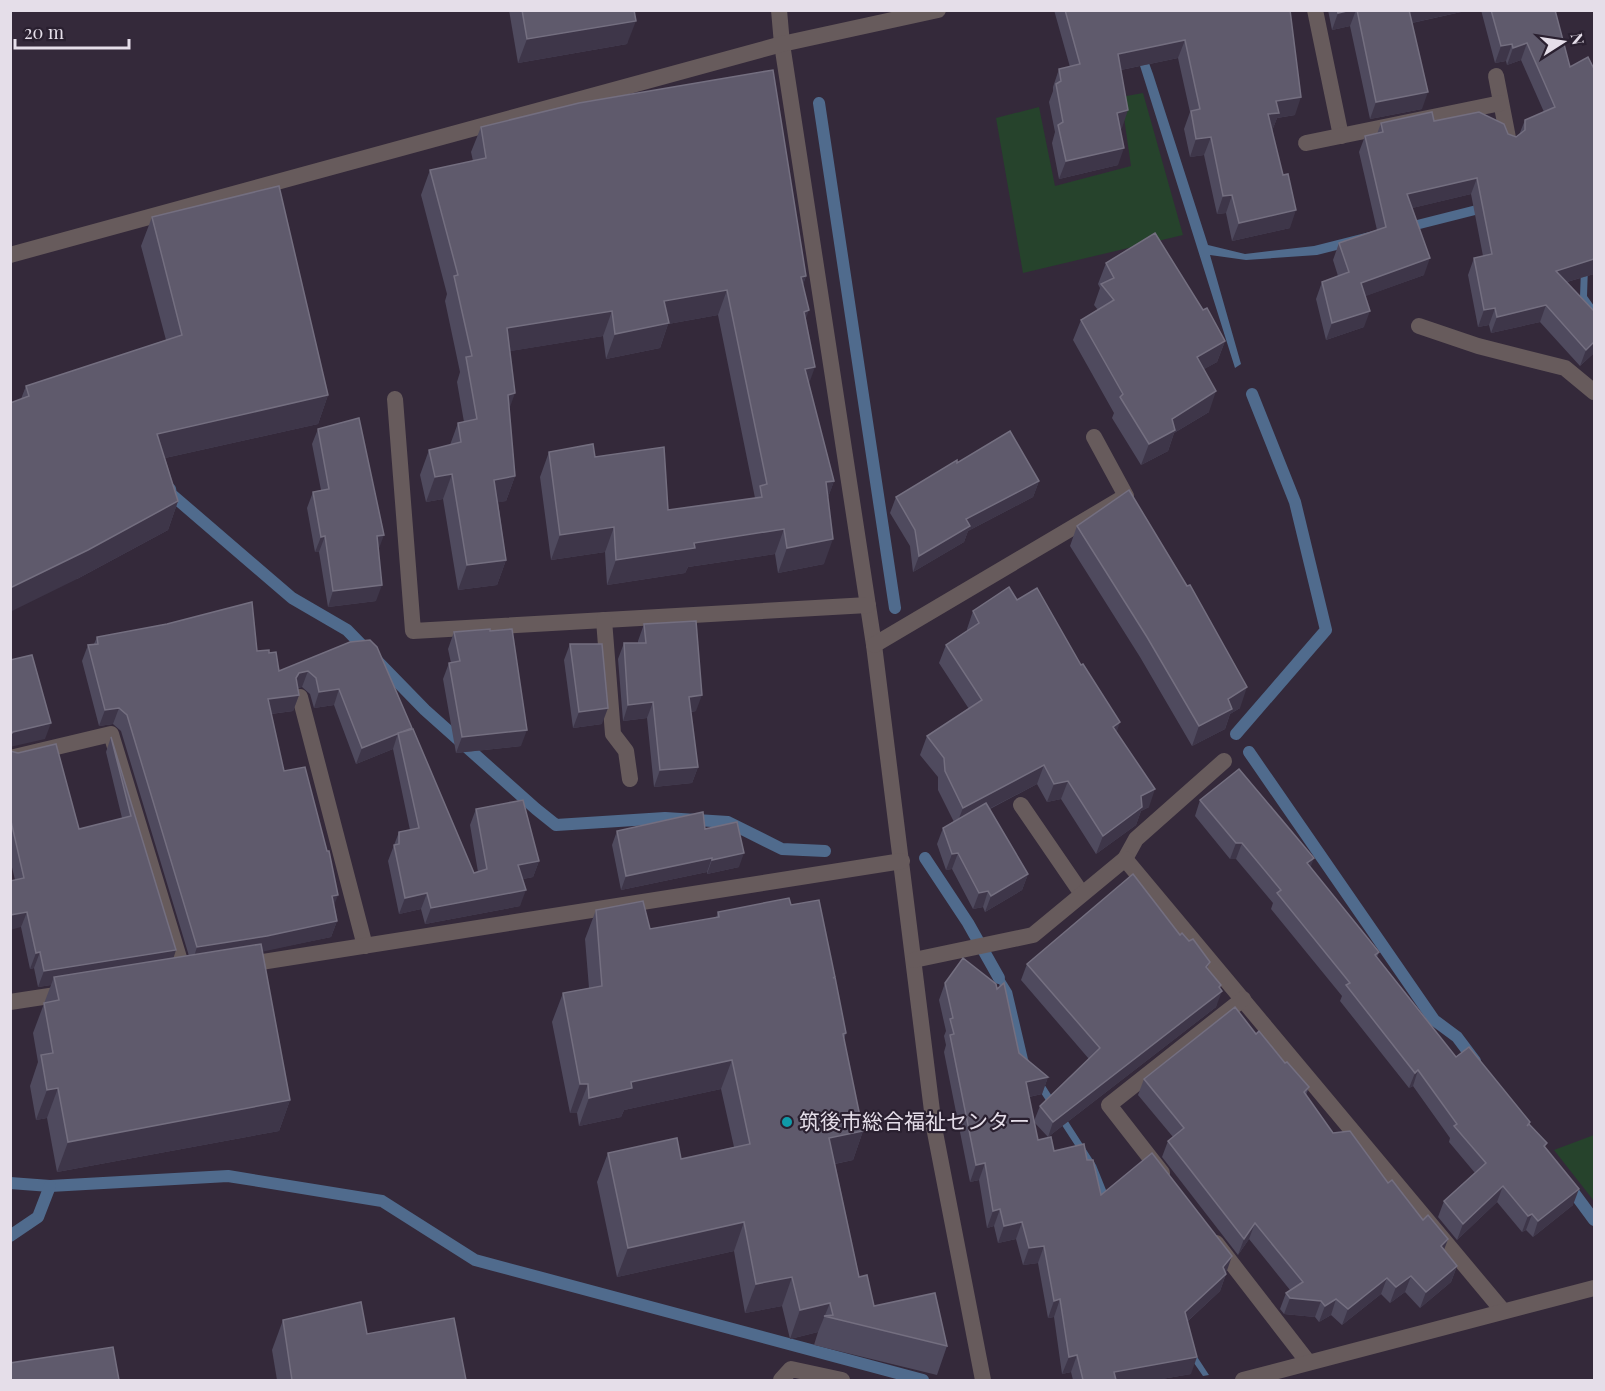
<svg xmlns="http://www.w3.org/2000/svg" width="1605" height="1391" viewBox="0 0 1605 1391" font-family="'Playfair Display','Noto Sans JP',serif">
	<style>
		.green { fill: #26432c }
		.water { fill: #506b8d }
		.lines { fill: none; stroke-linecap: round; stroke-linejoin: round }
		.stream { stroke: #506b8d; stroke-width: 12 }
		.minor { stroke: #675b5c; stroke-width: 16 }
		.wall { fill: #4f4a5e }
		.shaded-wall { fill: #3e3649 }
		.building { fill: #5f5a6c; stroke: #746f80; stroke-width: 1.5 }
		.culture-dot { fill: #0f9aa8; stroke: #2a2030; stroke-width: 2 }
		.labels { text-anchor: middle; stroke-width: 4.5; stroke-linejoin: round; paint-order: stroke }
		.poi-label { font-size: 21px; fill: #e5dee9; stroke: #2a2030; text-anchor: start }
	</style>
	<rect width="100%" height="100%" fill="#34293a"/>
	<g class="green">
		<path d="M1143,93L1183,235L1023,273L996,118L1039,107L1055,186L1131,166L1121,97Z"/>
		<path d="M1594,1135V1201L1554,1150Z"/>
	</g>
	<g class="water">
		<path d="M1130,11L1153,74L1208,245L1245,254L1314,246L1516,195L1588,266L1587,296L1594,306V318L1580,297L1581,268L1503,208L1317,255L1246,260L1210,255L1241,364L1235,368L1136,53Z"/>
		<path d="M996,965L1012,991L1028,1059L1096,1165L1135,1262L1209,1375L1203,1376L1146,1294L1082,1156L1017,1056L999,983L990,971L992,966Z"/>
	</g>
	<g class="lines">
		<g class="stream">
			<path d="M819,103L895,608"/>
			<path d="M170,489L171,494L292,598L347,630L425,710L536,809L556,825L665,818L728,822L782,849L825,851"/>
			<path d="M1236,734L1326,630L1295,502L1252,394"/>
			<path d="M1249,752L1434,1020L1457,1037L1475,1061"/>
			<path d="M925,858L968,923L999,978"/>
			<path d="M1566,1182L1594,1220"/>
			<path d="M10,1183L50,1186L228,1176L382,1201L475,1260L923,1380"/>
			<path d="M10,1236L38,1217L50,1186"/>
		</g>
		<g class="minor">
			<path d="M779,10L782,44L874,645L934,1127L983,1380"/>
			<path d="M1315,10L1341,136"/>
			<path d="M1496,76L1509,143"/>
			<path d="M1306,143L1501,103"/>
			<path d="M10,255L782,44L938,10"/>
			<path d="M1419,326L1478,346L1565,368L1594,392"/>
			<path d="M395,399L413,631L868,605"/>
			<path d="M604,620L613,734L626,751L630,779"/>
			<path d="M874,645L1126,496L1094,437"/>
			<path d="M300,697L365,946"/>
			<path d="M10,758L111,734L184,974"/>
			<path d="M1021,805L1082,894"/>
			<path d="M1125,859L1136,839L1224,761"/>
			<path d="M914,960L1033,935L1125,859L1503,1311"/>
			<path d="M243,965L902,861"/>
			<path d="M10,1002L69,993"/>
			<path d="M1162,1173L1109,1105L1243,999"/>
			<path d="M1216,1243L1308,1362"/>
			<path d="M781,1380L791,1369L842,1380"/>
			<path d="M1243,1380L1594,1288"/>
		</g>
	</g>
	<g class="wall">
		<path d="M509,10H634L627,44L518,63Z"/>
		<path d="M1054,10H1290L1295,115L1277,118L1272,131L1290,228L1232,241L1226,213L1217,214L1204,155L1190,157L1184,129L1190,112L1178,58L1121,70L1122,128L1120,129L1118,165L1059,179L1052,143L1055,132L1049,102L1053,91V87L1059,69L1070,67Z"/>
		<path d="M1328,10H1470L1412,23L1422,109L1370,119L1350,26L1332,30Z"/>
		<path d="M1481,10H1555L1594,274L1567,282L1594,353L1580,366L1540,322L1491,333L1489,325L1478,327L1468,275L1474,258L1483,256L1471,194L1412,208L1424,275L1365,296L1364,327L1326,340L1316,299L1322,282L1338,276L1333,260L1339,243L1377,230L1359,152L1365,136L1377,134L1381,123L1434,121L1508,134L1516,137L1519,135L1525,120L1544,112L1521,60L1507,65L1506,61L1495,63Z"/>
		<path d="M481,127L806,276L803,285L809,384L834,481L828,497L824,564L778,573L775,554L688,567L685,573L607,585L605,552L551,560L540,477L549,452L595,457L668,510L755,498L718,315L668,324L660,348L606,359L603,336L510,351L509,409L515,476L506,501L498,502L506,560L497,585L458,590L443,499L426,502L420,475L429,450L450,445L458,423L464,422L457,382L460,372L445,301L447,294L421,195L430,170L473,161L471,152Z"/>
		<path d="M152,217L328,395L318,424L165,458L178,501L168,530L77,579L21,399L26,386L166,340L141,246Z"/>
		<path d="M1106,263L1203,310L1225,341L1217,362L1204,369L1209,412L1174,433L1168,451L1141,465L1112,418L1114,413L1073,340L1081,320L1098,310L1094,305L1100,288L1098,284Z"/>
		<path d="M318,429L378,550L376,601L328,607L319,552H315L307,508L313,492L321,490L312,444Z"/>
		<path d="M957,463L1039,481L1033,497L968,531L964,542L913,572L910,546L890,513L896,497Z"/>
		<path d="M1077,526L1240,708L1230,714L1225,729L1192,746L1140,657L1070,546Z"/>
		<path d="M1017,600L1116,732L1149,807L1141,811L1136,825L1096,854L1061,799L1047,802L1037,784L990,809L1028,874L1022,890L985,912L983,907L973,909L952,869L946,870L937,844L943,828L954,822L938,790V777L920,755L927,736L969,709L939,663L946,645L967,631V629L973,611Z"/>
		<path d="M644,624L696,711L691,712L698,767L692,783L654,787L647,718L623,721L618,659L624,643H638V641Z"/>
		<path d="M454,632L521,746L456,753L443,679L449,663H451L448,649Z"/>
		<path d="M97,637L257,651L269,653L279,671L350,642L412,728V729L474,873L478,872L470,825L476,809L539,861L533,877L523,879L520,906L425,924L421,909L399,914L388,861L399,832L410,830L393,749L356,764L334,705L314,708L310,694L302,687L298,688L299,695L293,711L271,714L284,771L334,906L337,921L331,937L262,951L290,1100L279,1131L57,1172L47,1118L36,1120L30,1086L38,1062L33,1033L51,985L38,987L34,968L30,969L21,927L15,880L10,859V751L79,829L122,818L106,752L111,737L173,958L189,956L121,731L113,724L99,726L82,661L88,645L94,644Z"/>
		<path d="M570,644L602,724L573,728L564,660Z"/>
		<path d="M1200,800L1310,867L1379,952L1377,957L1456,1057L1529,1124L1547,1143L1545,1147L1573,1205L1533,1237L1526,1230L1522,1232L1497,1202L1457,1240L1438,1217L1444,1201L1475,1173L1449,1142L1450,1138L1413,1086L1409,1088L1340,1001L1342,996L1271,909L1273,903L1236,859H1230L1195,816Z"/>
		<path d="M705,829L739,867L707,874V872L621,890L612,845L617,831Z"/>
		<path d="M791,905L846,1033L844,1039L863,1131L853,1160L835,1164L859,1277L874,1306L947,1346L937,1375L814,1345L818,1332L790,1339L782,1306L745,1313L734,1251L617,1277L597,1182L608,1153L681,1159L734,1147L721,1089L624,1110L621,1117L579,1126L577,1113H570L552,1022L563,993L589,988L585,939L596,910L650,929L716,918L718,912Z"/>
		<path d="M1180,935L1189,941L1210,962L1207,969L1221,985L1216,1007L1048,1137L1034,1122L1038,1140L1054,1151L1087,1160L1101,1195L1226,1273V1274L1220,1291L1188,1321L1191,1374L1156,1380H1073L1071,1372L1062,1374L1054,1317L1048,1318L1038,1263L1023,1265L1016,1239L998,1243L994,1226L987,1228L979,1180L970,1182L944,1052L946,1045L944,1036L946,1031L939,1000L945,983L1019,1053L1048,1077L1042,1094L1029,1097L1034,1121L1040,1106L1089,1059L1021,980L1027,964Z"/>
		<path d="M1256,1034L1309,1087L1306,1095L1333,1133L1388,1183L1423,1220L1448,1239L1444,1249L1457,1266L1451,1282L1420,1308L1405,1292L1390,1303L1381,1294L1342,1325L1331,1315L1319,1322L1315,1317L1284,1314L1280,1309L1286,1293L1290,1290L1249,1239L1238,1255L1162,1157L1168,1141L1173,1137L1138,1095L1144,1079Z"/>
		<path d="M283,1320L367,1334L466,1380H277L272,1350Z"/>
	</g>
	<g class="shaded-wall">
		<path d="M1351,10H1356L1350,26L1332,30L1338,13Z"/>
		<path d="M1408,10H1470L1402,25Z"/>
		<path d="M636,21L627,44L518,63L527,39Z"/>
		<path d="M1185,40L1178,58L1111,72L1118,54Z"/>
		<path d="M1527,43L1521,60L1507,65L1513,48Z"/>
		<path d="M1512,44L1506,61L1495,63L1501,46Z"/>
		<path d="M1428,92L1422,109L1370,119L1376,102Z"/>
		<path d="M1301,97L1295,115L1277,118L1272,131L1268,114L1276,101Z"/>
		<path d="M1128,110L1122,128L1111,131L1117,113Z"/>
		<path d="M1211,137L1204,155L1190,157L1196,139Z"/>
		<path d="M1124,148L1118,165L1059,179L1066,161Z"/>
		<path d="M1477,178L1471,194L1400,211L1407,194Z"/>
		<path d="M1232,195L1226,213L1217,214L1223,196Z"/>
		<path d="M1296,210L1290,228L1232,241L1239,223Z"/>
		<path d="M1430,258L1424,275L1355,300L1361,283Z"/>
		<path d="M1594,259V274L1549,287L1556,271Z"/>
		<path d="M806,276L797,301L801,277Z"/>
		<path d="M727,290L718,315L668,324L660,348L606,359L615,334L664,301Z"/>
		<path d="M1546,305L1540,322L1491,333L1497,317Z"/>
		<path d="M1495,308L1489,325L1478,327L1484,310Z"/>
		<path d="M809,310L800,335L804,312Z"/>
		<path d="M612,311L603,336L498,353L507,328Z"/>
		<path d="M1370,311L1364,327L1326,340L1332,323Z"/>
		<path d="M1225,341L1217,362L1190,377L1197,357Z"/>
		<path d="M1594,342V353L1580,366L1586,350Z"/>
		<path d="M815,367L806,392L805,369Z"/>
		<path d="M1216,391L1209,412L1174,433L1168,451L1141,465L1149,444L1172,419Z"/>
		<path d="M515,393L506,418L508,395Z"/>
		<path d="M328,395L318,424L147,462L157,434Z"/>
		<path d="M452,474L443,499L426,502L435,477Z"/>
		<path d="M515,476L506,501L485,505L494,480Z"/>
		<path d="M834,481L825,506L826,482Z"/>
		<path d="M1039,481L1033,497L968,531L964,542L913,572L919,556L966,519Z"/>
		<path d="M178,501L168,530L77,579L10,612V588Z"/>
		<path d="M614,527L605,552L551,560L560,535Z"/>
		<path d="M784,529L775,554L688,567L685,573L607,585L616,560L694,543Z"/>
		<path d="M384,535L378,551L377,536Z"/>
		<path d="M325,536L319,552H315L321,537Z"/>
		<path d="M833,539L824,564L778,573L787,548Z"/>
		<path d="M506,560L497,585L458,590L467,565Z"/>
		<path d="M382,585L376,601L328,607L333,591Z"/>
		<path d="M308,671L302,687L293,689L296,678L299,673Z"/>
		<path d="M1247,687L1240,708L1230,714L1225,729L1192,746L1199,726L1228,699Z"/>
		<path d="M339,689L334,705L314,708L319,692Z"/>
		<path d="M299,695L293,711L262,715L268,699Z"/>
		<path d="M702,695L696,711L683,713L689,697Z"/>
		<path d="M653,702L647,718L623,721L628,705Z"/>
		<path d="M119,708L113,724L99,726L105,710Z"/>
		<path d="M608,708L602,724L573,728L579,712Z"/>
		<path d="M1120,722L1114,740L1113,727Z"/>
		<path d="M51,723L45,739L10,747V735L13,732Z"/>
		<path d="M412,728L406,744L398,733L393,749L356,764L362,748Z"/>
		<path d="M527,730L521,746L456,753L462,737Z"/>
		<path d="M1044,765L1037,784L956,826L963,808Z"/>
		<path d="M698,767L692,783L654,787L660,770Z"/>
		<path d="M1068,781L1061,799L1047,802L1054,784Z"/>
		<path d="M1155,789L1149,807L1141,811L1136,825L1096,854L1103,836L1141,796Z"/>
		<path d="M1236,843H1242L1236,859H1230Z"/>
		<path d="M744,853L739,867L707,874L712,860Z"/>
		<path d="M958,853L952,869L946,870L952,854Z"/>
		<path d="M712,858L707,872L621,890L626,876Z"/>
		<path d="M1314,858L1308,874L1307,863Z"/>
		<path d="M539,861L533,877L513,881L518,865Z"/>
		<path d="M1028,874L1022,890L985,912L991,896Z"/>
		<path d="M526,890L520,906L425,924L431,908Z"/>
		<path d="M988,891L983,907L973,909L979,893Z"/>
		<path d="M427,893L421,909L399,914L405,898Z"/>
		<path d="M338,895L332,911V896Z"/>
		<path d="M27,912L21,927L10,930V915Z"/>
		<path d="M337,921L331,937L261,952L192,963L197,947Z"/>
		<path d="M176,950L171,966L54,977L51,985L38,987L44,971Z"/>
		<path d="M40,952L34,968L30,969L36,953Z"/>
		<path d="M1221,985L1217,995L1222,991L1216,1007L1048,1137L1053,1122Z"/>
		<path d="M732,1060L721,1089L624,1110L621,1117L579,1126L589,1098L631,1082Z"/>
		<path d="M1418,1070L1413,1086L1409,1088L1415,1073Z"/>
		<path d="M1048,1077L1042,1094L1019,1099L1026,1082Z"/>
		<path d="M580,1084H588L577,1113H570Z"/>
		<path d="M58,1088L47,1118L36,1120L47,1090Z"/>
		<path d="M290,1100L279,1131L57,1172L68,1142Z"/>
		<path d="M863,1131L853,1160L819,1167L829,1138Z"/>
		<path d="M985,1163L979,1180L970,1182L976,1165Z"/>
		<path d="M1503,1186L1497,1202L1457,1240L1463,1224Z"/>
		<path d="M1579,1189L1573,1205L1533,1237L1538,1221Z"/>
		<path d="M1000,1209L994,1226L987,1228L993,1211Z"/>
		<path d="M1532,1214L1526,1230L1522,1232L1528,1216Z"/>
		<path d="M744,1222L734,1251L617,1277L628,1248Z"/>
		<path d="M1022,1222L1016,1239L998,1243L1004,1226Z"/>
		<path d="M1255,1223L1249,1239L1238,1255L1244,1239Z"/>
		<path d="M1448,1239L1442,1255L1441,1246Z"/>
		<path d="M1044,1246L1038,1263L1023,1265L1029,1248Z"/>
		<path d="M1232,1256L1220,1291L1179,1329L1185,1312L1223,1267Z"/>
		<path d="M1457,1266L1451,1282L1420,1308L1426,1292Z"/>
		<path d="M1411,1276L1405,1292L1390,1303L1396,1287Z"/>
		<path d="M792,1277L782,1306L745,1313L756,1284Z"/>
		<path d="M1387,1278L1381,1294L1342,1325L1348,1309Z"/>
		<path d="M1290,1298L1321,1301L1315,1317L1284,1314Z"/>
		<path d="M1060,1299L1054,1317L1048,1318L1054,1301Z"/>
		<path d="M1336,1299L1331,1315L1319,1322L1325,1306Z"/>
		<path d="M830,1303L818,1332L790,1339L800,1310Z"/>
		<path d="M1077,1355L1071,1372L1062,1374L1069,1357Z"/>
		<path d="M1197,1357L1191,1374L1156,1380H1111L1114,1372Z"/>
	</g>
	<g class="building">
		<path d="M522,10H634L636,21L527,39Z"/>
		<path d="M1065,10H1290L1301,97L1276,101L1279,113L1268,114L1283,175L1288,174L1296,210L1239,223L1232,195L1223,196L1211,137L1196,139L1191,111L1200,109L1185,40L1118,54L1128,110L1117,113L1124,148L1066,161L1058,125L1063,122L1056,84L1061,81L1059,69L1080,64Z"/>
		<path d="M1337,10H1351L1338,13Z"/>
		<path d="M1357,10H1409L1428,92L1376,102Z"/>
		<path d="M1491,10H1555L1570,67L1588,57L1594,69V259L1556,271L1594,311V342L1586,350L1546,305L1497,317L1495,308L1484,310L1474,258L1492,254L1477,178L1407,194L1430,258L1361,283L1370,311L1332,323L1322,282L1349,272L1339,243L1386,227L1365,136L1383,132L1381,123L1432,112L1434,121L1479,112L1504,124L1508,134L1516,137L1525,130V120L1555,107L1527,43L1513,48L1512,44L1501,46Z"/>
		<path d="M773,70L806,276L801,277L809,310L804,312L815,367L805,369L834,481L826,482L833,539L787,548L784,529L694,543L695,548L616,560L614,527L560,535L549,452L593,444L595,457L664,447L668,510L762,497L760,486L767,484L727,290L664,301L669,323L615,334L612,311L507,328L515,393L508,395L515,476L494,480L506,560L467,565L452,474L435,477L429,450L461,442L458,423L477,419L466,357L472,356L454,276L458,275L430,170L486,158L481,127L579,103Z"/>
		<path d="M279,186L328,395L157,434L178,501L88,550L10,588V403L29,396L26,386L182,335L152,217Z"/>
		<path d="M1155,233L1203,310L1207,308L1225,341L1197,357L1216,391L1172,419L1175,430L1149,444L1120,397L1123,394L1081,320L1114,300L1101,284L1114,278L1106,263Z"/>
		<path d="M359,418L384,535L377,536L382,585L333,591L325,536L321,537L313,492L329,489L318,429Z"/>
		<path d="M1010,431L1039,481L966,519L970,526L919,556L915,530L896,497L957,460V463Z"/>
		<path d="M1129,490L1187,586L1190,585L1247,687L1228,699L1232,709L1199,726L1147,637L1077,526Z"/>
		<path d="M1009,587L1017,600L1037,588L1081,665L1083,664L1120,722L1113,727L1155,789L1141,796L1142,807L1103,836L1068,781L1054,784L1044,765L963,808L945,771L944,758L927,736L982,700L946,645L979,623L973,611Z"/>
		<path d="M252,602L257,651L269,650V653L276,652L279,671L350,642L370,640L377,647L412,728L362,748L339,689L319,692L316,678L308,671L299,673L296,678L299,695L268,699L284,771L305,767L327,851H329L338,895L332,896L337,921L267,936L197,947L127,715L119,708L105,710L88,645L98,644L97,637L167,624Z"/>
		<path d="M696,621L702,695L689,697L698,767L660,770L653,702L628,705L624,643H646L644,624Z"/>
		<path d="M490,629V631L512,629L527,730L462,737L449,663L460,661L454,632Z"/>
		<path d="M570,644H602L608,708L579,712Z"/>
		<path d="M32,655L51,723L13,732L10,735V660Z"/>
		<path d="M413,729L474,873L487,869L476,809L523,800L539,861L518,865L526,890L431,908L427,893L405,898L394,845L399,844V832L419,828L398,733Z"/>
		<path d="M111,737L176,950L44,971L40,952L36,953L27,912L10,915V881L24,878L10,817V751L18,753L56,744L79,829L131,816Z"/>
		<path d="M1239,769L1314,858L1307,863L1379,952L1375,955L1456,1057L1469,1047L1530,1122L1527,1126L1529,1124L1547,1143L1544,1146L1579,1189L1538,1221L1532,1214L1528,1216L1503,1186L1463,1224L1444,1201L1486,1163L1454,1126L1457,1124L1418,1070L1415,1073L1346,985L1350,983L1277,893L1281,890L1242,843H1236L1200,800Z"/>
		<path d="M986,803L1028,874L991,896L988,891L979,893L958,853L952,854L943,828Z"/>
		<path d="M703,812L705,829L737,822L744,853L712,860V858L626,876L617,831Z"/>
		<path d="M1133,874L1180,935L1182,933L1189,941L1193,939L1210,962L1206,967L1221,985L1219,987L1222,991L1053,1122L1040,1106L1100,1048L1027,964Z"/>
		<path d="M789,898L791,905L819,900L835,977L833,978L835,977L846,1033L843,1034L863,1131L829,1138L859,1277L867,1275L874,1306L935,1293L947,1346L824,1316L833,1315L830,1303L800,1310L792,1277L756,1284L744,1222L628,1248L608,1153L677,1138L681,1159L750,1144L732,1060L631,1082L632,1088L589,1098L588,1084H580L563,993L602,986L596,910L643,901L650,929L719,917L718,912Z"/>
		<path d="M261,944L290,1100L68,1142L58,1088L47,1090L41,1055L53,1053L44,1003L59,1000L54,977Z"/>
		<path d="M963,958L996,984L997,989L1004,983L1019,1053L1048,1077L1026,1082L1038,1140L1051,1137L1054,1151L1084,1144L1087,1160H1093L1101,1195L1152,1153L1232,1256L1223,1267L1226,1274L1185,1312L1197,1357L1114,1372L1116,1380H1083L1077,1355L1069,1357L1060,1299L1054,1301L1044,1246L1029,1248L1022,1222L1004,1226L1000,1209L993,1211L985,1163L976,1165L950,1035L954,1034L950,1019L953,1018L945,983Z"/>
		<path d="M1235,1007L1256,1034L1259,1031L1285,1063L1287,1062L1309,1087L1304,1092L1333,1133L1350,1131L1388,1183L1392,1180L1423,1220L1428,1215L1448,1239L1441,1246L1457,1266L1426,1292L1411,1276L1396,1287L1387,1278L1348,1309L1336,1299L1325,1306L1321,1301L1290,1298L1286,1293L1303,1282L1255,1223L1244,1239L1168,1141L1184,1128L1144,1079Z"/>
		<path d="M361,1302L367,1334L454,1318L466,1380H292L283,1320Z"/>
		<path d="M113,1347L119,1380H10V1363Z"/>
	</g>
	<circle class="culture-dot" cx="787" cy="1122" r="6"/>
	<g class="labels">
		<g class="poi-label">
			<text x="799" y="1129">筑後市総合福祉センター</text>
		</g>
	</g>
	<rect width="1605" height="1391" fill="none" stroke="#e5dee9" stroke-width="24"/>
	<g transform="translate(1563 42) rotate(78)" stroke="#2a2030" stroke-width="4.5" paint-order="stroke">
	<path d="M0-4.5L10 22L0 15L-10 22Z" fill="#e5dee9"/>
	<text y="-9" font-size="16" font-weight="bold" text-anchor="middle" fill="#e5dee9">N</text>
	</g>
	<path d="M15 39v9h114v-9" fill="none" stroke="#e5dee9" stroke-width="3"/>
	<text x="24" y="39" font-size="18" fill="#e5dee9" stroke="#2a2030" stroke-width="4.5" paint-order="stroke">20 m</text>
</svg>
